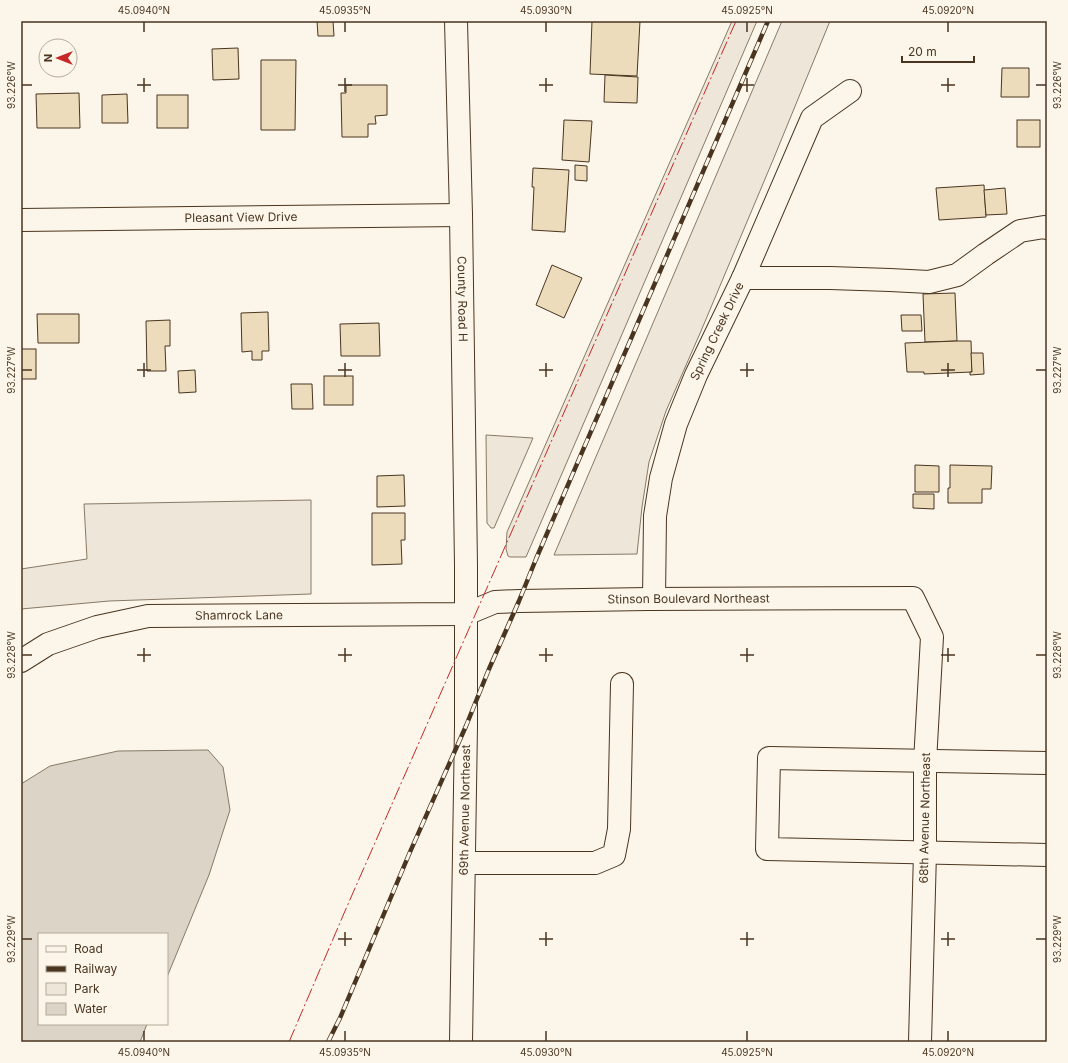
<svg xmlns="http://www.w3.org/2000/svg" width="1068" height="1063" viewBox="0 0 1068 1063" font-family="Inter,sans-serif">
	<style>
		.green { fill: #ede6d9; stroke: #887966 }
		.water { fill: #dcd4c6; stroke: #887966 }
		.building { fill: #ecdcbc; stroke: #4a3520 }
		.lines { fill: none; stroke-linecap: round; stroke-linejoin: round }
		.minor-casing { stroke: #4a3520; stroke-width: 24 }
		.minor { stroke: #fbf6e9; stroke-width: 22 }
		.rail-casing { stroke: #4a3520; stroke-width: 4.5 }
		.rail { stroke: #fbf6e9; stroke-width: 3; stroke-dasharray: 9; stroke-linecap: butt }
		.power { stroke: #c62828; stroke-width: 1; stroke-dasharray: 14 3 2 3; stroke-linecap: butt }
		.ticks { fill: none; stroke: #4a3520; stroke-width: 1.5 }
		.labels { text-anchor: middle; stroke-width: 3; stroke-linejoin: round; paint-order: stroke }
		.street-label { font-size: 12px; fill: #4a3520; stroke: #fbf6e9 }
		.neatline { fill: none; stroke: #4a3520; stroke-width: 1.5 }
		.ticks-label { font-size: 10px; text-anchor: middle; fill: #4a3520 }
	</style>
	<rect width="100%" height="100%" fill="#fbf6e9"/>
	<g class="green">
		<path d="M732,21H757L526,557H510L508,556L506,549L507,532Z"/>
		<path d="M782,21H830L773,160L701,331L666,411L649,462L642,507L637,554L554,555Z"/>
		<path d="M486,435L533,438L494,528H491L487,523Z"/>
		<path d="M311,500V594L109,601L21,609V569L87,559L84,504Z"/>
	</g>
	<path class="water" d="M208,750L223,767L230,810L209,875L167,977V934H39V1024H147L140,1042H21V784L50,766L118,751Z"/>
	<g class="building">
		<path d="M317,21H333L334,36H318Z"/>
		<path d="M592,21H640L637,76L590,74Z"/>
		<path d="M238,48L239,79L213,80L212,49Z"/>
		<path d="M261,60H296L295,130H261Z"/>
		<path d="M1002,68H1029V97H1001Z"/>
		<path d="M605,75L638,77L637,103L604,102Z"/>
		<path d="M346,85H387V115L375,116L376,124H368V137H342L341,93H346Z"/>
		<path d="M79,93L80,128H37L36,94Z"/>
		<path d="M127,94L128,123H102V95Z"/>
		<rect x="157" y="95" width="31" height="33"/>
		<path d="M564,120L592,121L589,162L562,160Z"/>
		<rect x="1017" y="120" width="23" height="27"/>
		<path d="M575,165L587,166V181L575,180Z"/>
		<path d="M533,168L569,170L565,232L532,230L534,187H532Z"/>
		<path d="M984,185L986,217L939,220L936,188Z"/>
		<path d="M1005,188L1007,214L986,215L984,190Z"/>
		<path d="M552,265L582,278L564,318L536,305Z"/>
		<path d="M955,293L957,341L925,342L923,294Z"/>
		<path d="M268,312L269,351H262V360H252V351L242,352L241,313Z"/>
		<path d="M37,314H79V343H38Z"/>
		<path d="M901,315H921L922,331H902Z"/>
		<path d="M170,320V346H165L166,371H147L146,321Z"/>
		<path d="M379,323L380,356H341L340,324Z"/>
		<path d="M957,341H971L972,372L924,374V372H907L905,343Z"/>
		<rect x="21" y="349" width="15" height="30"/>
		<path d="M971,353H983L984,374L970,375V372H972Z"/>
		<path d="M195,370L196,392L179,393L178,371Z"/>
		<rect x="324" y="376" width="29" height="29"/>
		<path d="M291,384H312L313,409H292Z"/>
		<path d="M915,465L939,466V492H915Z"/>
		<path d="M950,465L992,466L991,489H982V503H948V488H950Z"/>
		<path d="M404,475L405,506L377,507V476Z"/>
		<path d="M913,494H934V509L913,508Z"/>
		<path d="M372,513H405V540H401L402,564L372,565Z"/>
	</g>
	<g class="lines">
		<defs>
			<g id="minor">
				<path id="s1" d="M456,21L461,215L466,566V726L461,1042"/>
				<path id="s2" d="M21,220L461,215"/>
				<path d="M743,278H830L890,280L929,282L957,275L986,254L1020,231L1044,227L1047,228"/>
				<path id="s3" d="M654,599L655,516L661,478L676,424L696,375L743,278L812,118L850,91"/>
				<path id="s4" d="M21,661L48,644L97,627L148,616L466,614L495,602L519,601L648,599L913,598L932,637L925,762V852L920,1042"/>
				<path d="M1047,763L769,758L767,849L1047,855"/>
				<path d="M464,863H595L614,855L619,829L622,684"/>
			</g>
		</defs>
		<use href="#minor" class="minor-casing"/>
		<use href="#minor" class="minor"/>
		<defs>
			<path id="rail" d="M328,1042L340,1018L410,852L466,726L489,669L519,601L536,559L768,21"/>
		</defs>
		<use href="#rail" class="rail-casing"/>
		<use href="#rail" class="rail"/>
		<path class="power" d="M289,1042L345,911L736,21"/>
	</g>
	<path class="ticks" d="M144,22V32M345,22V32M546,22V32M747,22V32M948,22V32M144,78V92M345,78V92M546,78V92M747,78V92M948,78V92M22,85H32M137,85H151M338,85H352M539,85H553M740,85H754M941,85H955M1036,85H1046M144,363V377M345,363V377M546,363V377M747,363V377M948,363V377M22,370H32M137,370H151M338,370H352M539,370H553M740,370H754M941,370H955M1036,370H1046M144,648V662M345,648V662M546,648V662M747,648V662M948,648V662M22,655H32M137,655H151M338,655H352M539,655H553M740,655H754M941,655H955M1036,655H1046M345,932V946M546,932V946M747,932V946M948,932V946M22,939H32M338,939H352M539,939H553M740,939H754M941,939H955M1036,939H1046M144,1031V1041M345,1031V1041M546,1031V1041M747,1031V1041M948,1031V1041"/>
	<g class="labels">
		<g class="street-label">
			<text dy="4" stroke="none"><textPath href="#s2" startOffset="220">Pleasant View Drive</textPath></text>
			<text dy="4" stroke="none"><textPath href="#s1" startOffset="278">County Road H</textPath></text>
			<text dy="4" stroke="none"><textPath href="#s3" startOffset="279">Spring Creek Drive</textPath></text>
			<text dy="4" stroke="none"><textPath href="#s4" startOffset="679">Stinson Boulevard Northeast</textPath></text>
			<text dy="4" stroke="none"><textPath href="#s4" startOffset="227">Shamrock Lane</textPath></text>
			<text transform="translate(465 810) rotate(-89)" y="4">69th Avenue Northeast</text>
			<text transform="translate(925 818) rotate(-89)" y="4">68th Avenue Northeast</text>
		</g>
	</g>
	<rect width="1068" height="1063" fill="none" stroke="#fbf6e9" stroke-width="44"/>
	<rect x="38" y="933" width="130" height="92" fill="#fbf6e9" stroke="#b4a999"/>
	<rect x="46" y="946" width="20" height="6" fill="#fbf6e9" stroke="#b4a999"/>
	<text x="74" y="953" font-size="12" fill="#4a3520">Road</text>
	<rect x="46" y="966" width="20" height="6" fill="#4a3520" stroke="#b4a999"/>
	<text x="74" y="973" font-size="12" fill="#4a3520">Railway</text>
	<rect x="46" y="983" width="20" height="12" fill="#ede6d9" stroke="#b4a999"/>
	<text x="74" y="993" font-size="12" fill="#4a3520">Park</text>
	<rect x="46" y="1003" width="20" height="12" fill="#dcd4c6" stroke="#b4a999"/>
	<text x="74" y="1013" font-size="12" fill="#4a3520">Water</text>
	<g transform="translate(58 58) rotate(270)"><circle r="19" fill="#fbf6e9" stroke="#b4a999"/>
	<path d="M0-3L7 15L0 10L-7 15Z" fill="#c62828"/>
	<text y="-6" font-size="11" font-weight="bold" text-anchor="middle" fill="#4a3520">N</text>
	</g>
	<path d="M902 56v6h72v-6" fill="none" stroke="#4a3520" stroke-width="2"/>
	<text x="908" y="56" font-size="12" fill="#4a3520" stroke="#fbf6e9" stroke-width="3" paint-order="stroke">20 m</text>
	<rect x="22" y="22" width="1024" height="1019" class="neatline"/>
	<g class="ticks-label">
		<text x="144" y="14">45.0940°N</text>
		<text x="345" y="14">45.0935°N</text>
		<text x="546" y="14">45.0930°N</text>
		<text x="747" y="14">45.0925°N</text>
		<text x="948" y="14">45.0920°N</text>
		<text transform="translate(1057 85) rotate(-90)" y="4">93.226°W</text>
		<text transform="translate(11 85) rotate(-90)" y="4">93.226°W</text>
		<text transform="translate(1057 370) rotate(-90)" y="4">93.227°W</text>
		<text transform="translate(11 370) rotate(-90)" y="4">93.227°W</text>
		<text transform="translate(1057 655) rotate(-90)" y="4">93.228°W</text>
		<text transform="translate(11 655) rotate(-90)" y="4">93.228°W</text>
		<text transform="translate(1057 939) rotate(-90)" y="4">93.229°W</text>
		<text transform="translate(11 939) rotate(-90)" y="4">93.229°W</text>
		<text x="144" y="1056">45.0940°N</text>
		<text x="345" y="1056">45.0935°N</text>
		<text x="546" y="1056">45.0930°N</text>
		<text x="747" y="1056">45.0925°N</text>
		<text x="948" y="1056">45.0920°N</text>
	</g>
</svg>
